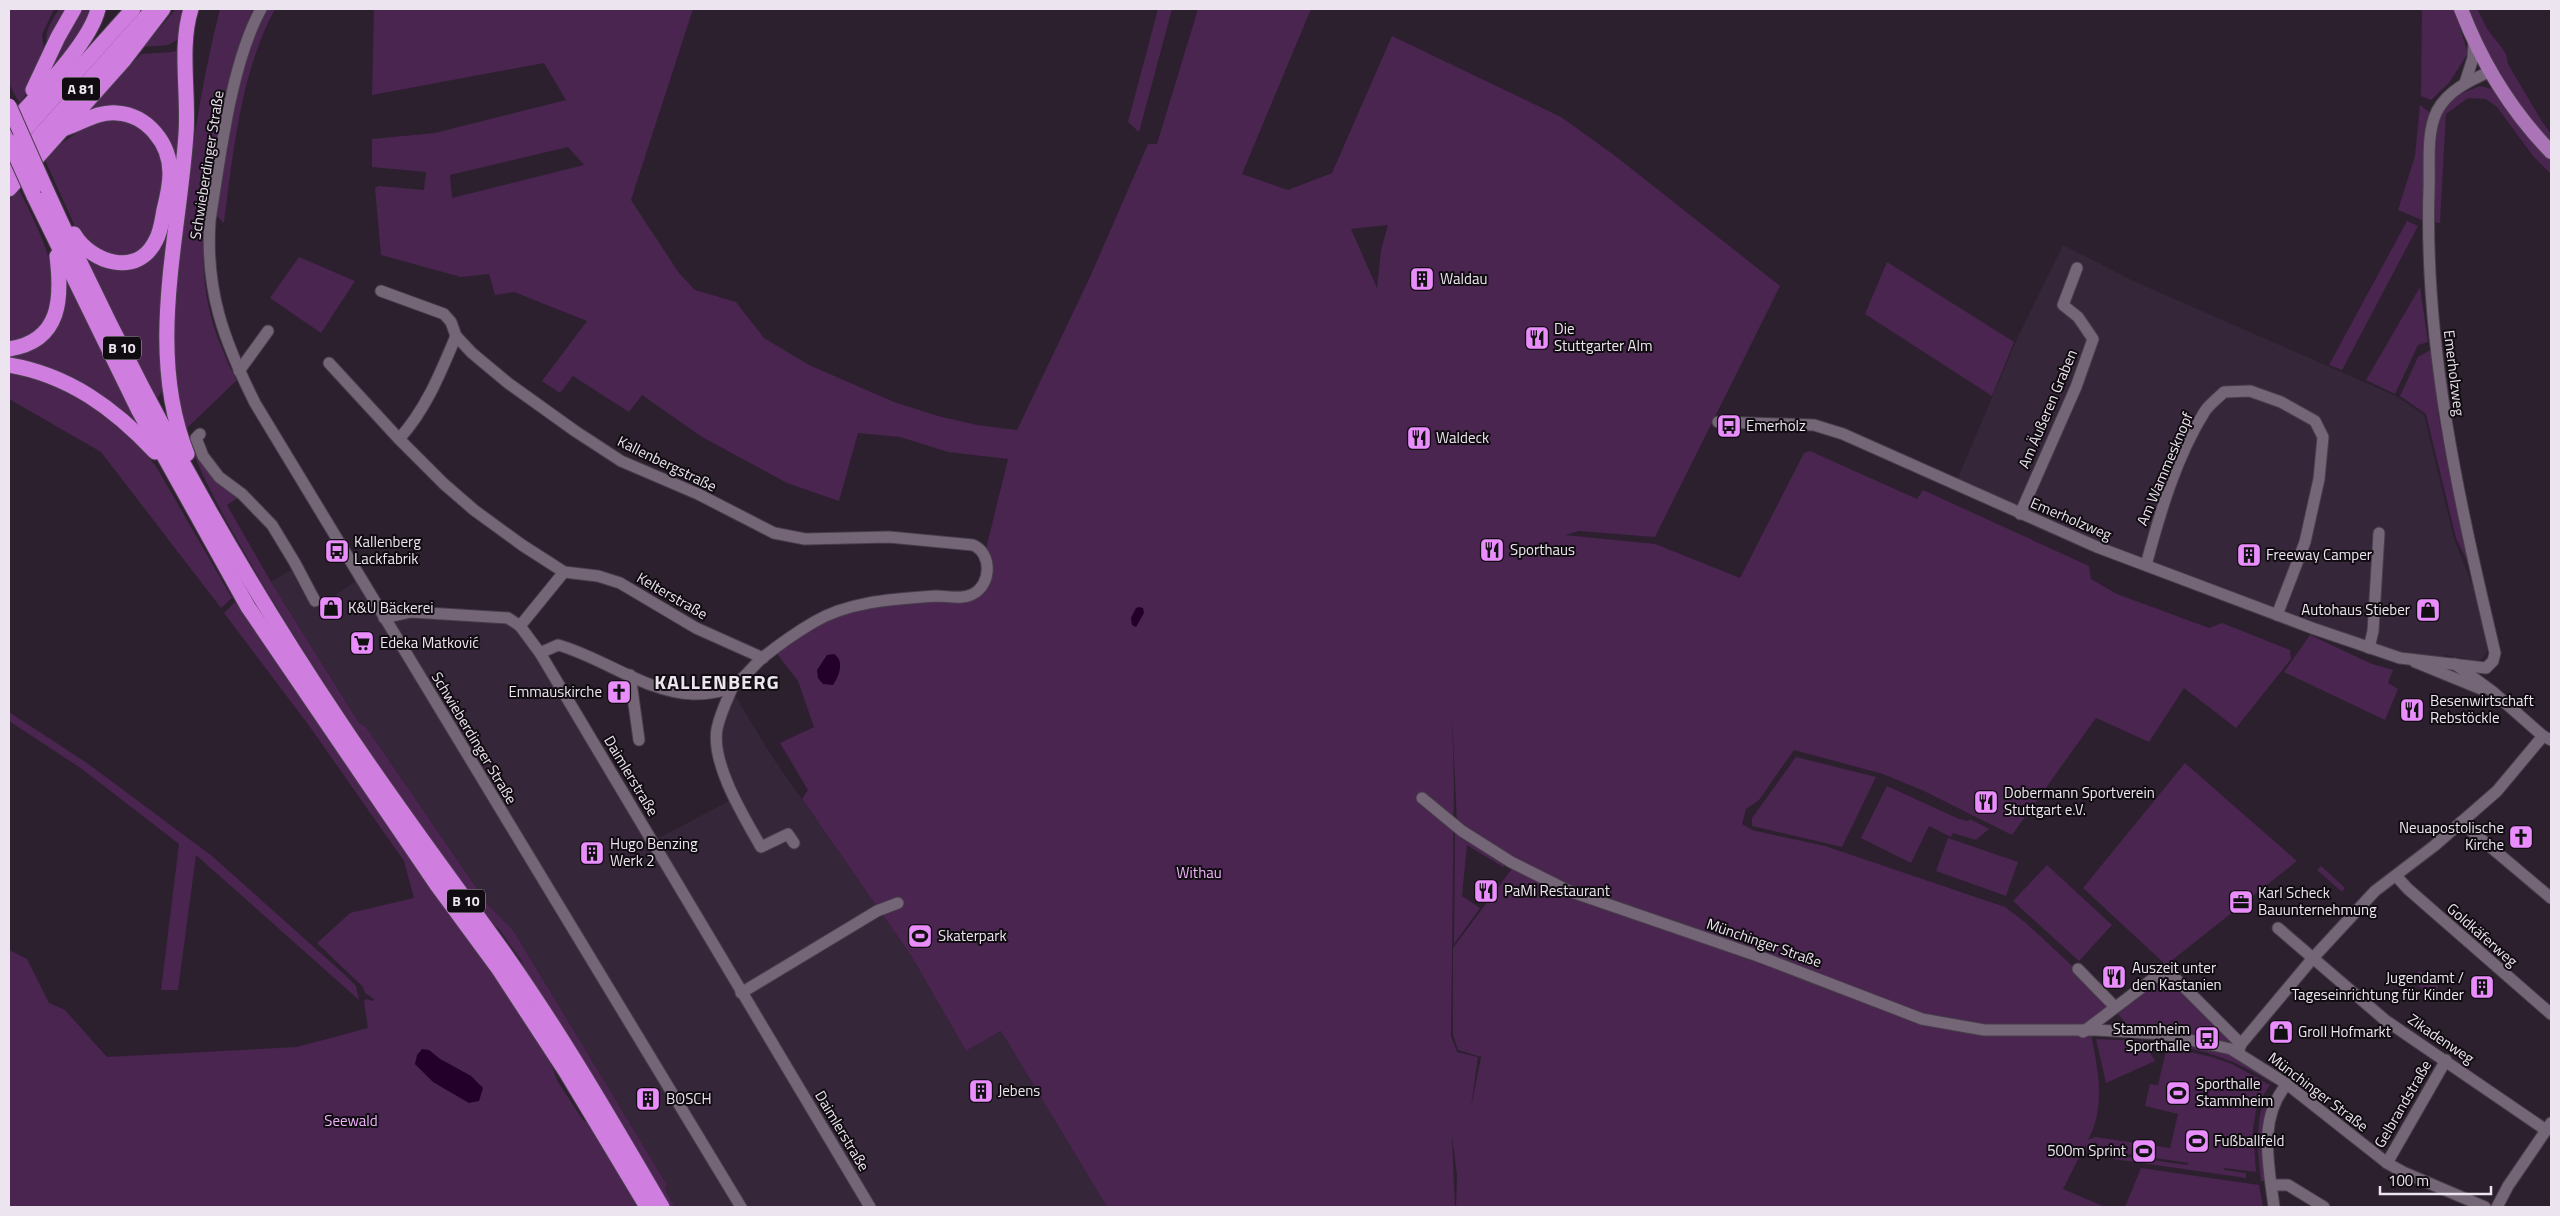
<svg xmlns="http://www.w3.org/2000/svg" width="2560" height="1216" viewBox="0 0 2560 1216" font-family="'Titillium Web',sans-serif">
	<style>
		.built { fill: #362639 }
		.green { fill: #492550; fill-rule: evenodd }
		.water { fill: #220029 }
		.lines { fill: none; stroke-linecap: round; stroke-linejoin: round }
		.minor-casing { stroke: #483e4a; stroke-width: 13 }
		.major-casing { stroke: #483e4a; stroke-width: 16 }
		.highway-casing { stroke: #483e4a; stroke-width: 17 }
		.minor { stroke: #746677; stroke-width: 11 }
		.major { stroke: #ab74b6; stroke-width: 14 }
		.highway { stroke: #d07de0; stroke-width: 15 }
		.highway-bridge-casing { stroke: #483e4a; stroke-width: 17; stroke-linecap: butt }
		.highway-bridge { stroke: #d07de0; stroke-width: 15 }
		.labels { text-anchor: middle; stroke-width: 4; stroke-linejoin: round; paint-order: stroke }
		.shield { fill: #110c12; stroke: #aaa3ac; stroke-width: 1 }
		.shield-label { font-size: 14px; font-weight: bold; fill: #ece4ee }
		.street-label { font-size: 15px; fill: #ece4ee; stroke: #110c12 }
		.poi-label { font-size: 15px; fill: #ece4ee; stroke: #110c12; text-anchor: start }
		.park-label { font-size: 15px; fill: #efb2fb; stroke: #110c12 }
		.district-label { font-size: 20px; font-weight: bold; letter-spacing: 1px; fill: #ece4ee; stroke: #110c12 }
	</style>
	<rect width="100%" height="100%" fill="#2c202e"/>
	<g class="built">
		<path d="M2063,245L2131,280L2396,396L2424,415L2454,539L2475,592L2487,644V652L2483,658L2477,661L2446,655L2430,661L2382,653L1955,485L2016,341Z"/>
		<path d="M291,570L308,602L316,608L360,578L384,618L411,612L508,618L520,626L653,841L733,799L716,741L734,694L771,755L912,957L966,1051L1001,1031L1107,1207H675L665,1189L667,1185L513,930L490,907L366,727L359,723L271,582Z"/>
	</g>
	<g class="green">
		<path d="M9,9H54L42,35L44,51L30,87L20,104L9,84Z"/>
		<path d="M59,9H69L48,45C42,34 53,19 59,9Z"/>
		<path d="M79,9H91V17L44,81Z"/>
		<path d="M176,9H184L179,39L168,45L143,47Z"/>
		<path d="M220,9H253C235,47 227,88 219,129C205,202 191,274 221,346C226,358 230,369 237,380L185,430L210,473L239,497L227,505L271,582L359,723L366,727L489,906L513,930L667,1185L665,1189L675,1207H667L588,1072L534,990L521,960L499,929L485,917C407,808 331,698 262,583C226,520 187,459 174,387C168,349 175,309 178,272C187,184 198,94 220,9Z"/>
		<path d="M265,9H275C241,71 233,153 224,223L217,216L215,211L244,62Z"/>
		<path d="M374,9H693L631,200L679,273L695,290L736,302L764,338L809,365L894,402L938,416L977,425L1017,430L1090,277L1148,144H1157L1198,9H1311L1242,174L1288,190L1332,173L1392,36L1561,117L1614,155L1780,286L1655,537L1579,531L1565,535L1655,544L1740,578L1804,453L1810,451L1917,499L1923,490L2089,566L2091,579L2117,594L2209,628L2222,623L2290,650L2291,659L2236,728L2184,688L2149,742L2096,718L2012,835L1924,791L1883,774L1794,750L1759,800L1746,809L1742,824L1752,830L1825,846L2005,907L2026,923L2083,976L2108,1006L2091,1034C2098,1069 2106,1107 2088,1140L2095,1137L2170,1148L2178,1114L2145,1106L2150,1084L2158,1085L2167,1047L2212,1057L2232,1064L2270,1085L2257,1105L2253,1129L2256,1172L2224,1168V1170L2246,1173V1178L2113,1159L2114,1155L2187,1165L2189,1163L2086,1148V1144L2063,1189L2105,1207H1456L1457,1176L1452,1135L1455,1207H1107L1001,1031L966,1051L912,957L802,799L808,790L780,743L814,727L798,681L774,650L844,609L964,597L983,583L987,545L1008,459L948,452L900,437L858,433L839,501L787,483L702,437L642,395L629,412L573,376L560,393L542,381L587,321L514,292L495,295L489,274L461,277L381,255L375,188L379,186L424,190L426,172L372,167V139L435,133L566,100L544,63L372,95ZM568,147L584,165L452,198L450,175ZM1388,225L1381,250L1377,288L1351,229ZM1452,714L1457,824L1517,862L1453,948V1035L1458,1050L1481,1057L1471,1107L1478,1057L1457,1052L1451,1036L1454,785Z"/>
		<path d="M1158,9H1172L1139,132L1128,122Z"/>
		<path d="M2422,9H2454L2468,53L2449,83L2431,100L2421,96Z"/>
		<path d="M2461,9H2477C2481,16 2484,24 2488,30C2496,43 2507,48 2508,64L2541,120L2551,134V152L2527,123Z"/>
		<path d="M181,49L183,97L164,389L158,397H155L80,249L137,265L172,193L157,125L89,113L88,109L141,54L172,52Z"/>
		<path d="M2480,86L2492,89L2514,119L2551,161V174L2533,156L2497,107L2486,99L2468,98L2446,114L2440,223L2431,222C2432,198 2431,133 2439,114C2446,99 2466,91 2480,86Z"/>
		<path d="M2420,105L2429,112L2424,221L2398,210L2415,156Z"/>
		<path d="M120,119L142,127L161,151L164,181L152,233L147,244L132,255L106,257L77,231L45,160L59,145L92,122Z"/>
		<path d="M19,189C36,226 77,294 37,332C30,338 17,341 9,344V200Z"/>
		<path d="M2407,221L2418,226L2342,370L2329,365Z"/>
		<path d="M299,257L355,281L321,333L270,298Z"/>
		<path d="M1887,262L2014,342L1992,396L1865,314Z"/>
		<path d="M63,270L148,439L132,422L9,360V355L41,342Z"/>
		<path d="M2420,287L2428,342L2418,345L2395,394L2366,380Z"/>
		<path d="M2432,349L2439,419L2469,565L2456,538L2426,414L2400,396L2418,357Z"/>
		<path d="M9,372L41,381L83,398L138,443L157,468L232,598L221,608L101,452L9,399Z"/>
		<path d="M235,602L544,1047L558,1082L583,1120L589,1124L639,1207H9V950L27,959L49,1003L65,1010L107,1057L297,1047L368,1028L364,1002L365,999L374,1001V999L365,993L363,987L317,943L350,913L414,898L404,861L310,727L224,613ZM429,1050L440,1059L471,1076L483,1088L415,1065Z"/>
		<path d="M2310,635L2372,664L2393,670L2388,683L2398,689L2385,720L2284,672Z"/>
		<path d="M9,712L87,763L212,856L345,975L356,986L359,1000L196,855L178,990H161L179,844L82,769L9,721Z"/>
		<path d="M1796,757L1876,777L1842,847L1752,826V818Z"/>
		<path d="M2185,763L2297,861L2166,965L2083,888Z"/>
		<path d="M1887,786L1959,819L1968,821L1970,819L1989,829L1976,840L1953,833L1951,837L1929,826L1911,863L1861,838Z"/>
		<path d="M1455,831L1506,864L1503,867L1467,845L1462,896L1480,908L1454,944Z"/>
		<path d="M1948,838L2018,862L2006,896L1936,871Z"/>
		<path d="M2047,865L2112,925L2079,961L2013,901Z"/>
		<path d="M2321,866L2345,888L2342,892L2317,870Z"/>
		<path d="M2420,971L2438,985L2437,992L2431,995L2412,981L2415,974Z"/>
		<path d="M2165,973L2233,1038L2225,1044L2128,1026L2118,1014L2131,999Z"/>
		<path d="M2164,1038L2215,1050L2235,1057L2275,1080L2272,1083C2236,1060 2207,1051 2165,1043Z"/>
		<path d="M2096,1039L2143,1041L2155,1061L2106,1083Z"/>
		<path d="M2263,1102L2267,1104L2262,1135L2267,1181H2261C2258,1154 2255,1129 2263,1102Z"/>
		<path d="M2141,1168L2259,1185L2263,1207H2125Z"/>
	</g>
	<g class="water">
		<path d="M1139,607L1143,608L1144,613L1136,627L1132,625L1131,618L1136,608Z"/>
		<path d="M834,654C845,661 839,676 833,685L823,684L818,678L817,670L827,655Z"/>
		<path d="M422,1049L429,1050L440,1059L471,1076L483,1088L479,1101L469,1103L433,1082L415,1064L417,1055Z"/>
	</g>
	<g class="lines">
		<defs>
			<g id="minor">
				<path d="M261,9C231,63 220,158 210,220C205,291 224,341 255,403L741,1207"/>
				<path d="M2465,83L2473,58L2474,40"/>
				<path d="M381,291L444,314L451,322L456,336L472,353L508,383L575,431L621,461L698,494L774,533L805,539L889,537L973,545C992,553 992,584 973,594C962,600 948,596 936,596C895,599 850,601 814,622C797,632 777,646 761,659C752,667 744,679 734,685C723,692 705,694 693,694C647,693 602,657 558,645L540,653"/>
				<path d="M329,363L399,439L444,484L474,510L522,545L564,572L598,576L620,583L696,628L763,658"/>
				<path d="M239,371L268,331"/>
				<path d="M1718,422L1814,425L1843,434L2097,547L2312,628L2400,658L2486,668L2493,661L2495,653C2459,500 2424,348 2429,189C2430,165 2426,133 2437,111C2448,90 2471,80 2491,71"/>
				<path d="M200,434L196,438L203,456L219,477L242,494L272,525L295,563L315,601"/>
				<path d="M399,439C426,409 440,374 456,336"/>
				<path d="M2020,514L2076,387L2093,339L2078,317L2063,305L2077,268"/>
				<path d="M2146,565C2160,513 2176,457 2205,411C2210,404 2218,398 2224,392L2250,391L2281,402L2315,421L2323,437L2319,479L2305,542L2277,615"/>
				<path d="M384,618L411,612L508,618L520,626L540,653L870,1207"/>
				<path d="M520,626L564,572"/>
				<path d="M2369,648L2373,631L2379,533"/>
				<path d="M2415,662L2481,689"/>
				<path d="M2455,664L2493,692L2543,736L2551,740"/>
				<path d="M630,675L639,740"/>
				<path d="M733,686C727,700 720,714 717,729C711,764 744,817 761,847L788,834L794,843"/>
				<path d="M1422,798L1462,831L1511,862L1569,891L1758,956L1922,1019L1984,1030H2096L2163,1034L2231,1049L2287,1084L2387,1163L2403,1172L2485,1207"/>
				<path d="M2461,822L2551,898"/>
				<path d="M2396,876L2408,889L2551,1014"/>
				<path d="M2278,928L2385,1020L2546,1130"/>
				<path d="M2078,969L2115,1007"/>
				<path d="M741,993L877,911L898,903"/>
				<path d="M2083,1032L2166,969L2241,1044"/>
				<path d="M2238,1053L2241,1044L2313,958L2375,891L2434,846L2497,791L2543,736"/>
				<path d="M2387,1163L2446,1060"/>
				<path d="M2272,1185H2288L2324,1207"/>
				<path d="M2274,1207C2269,1166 2257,1119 2287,1084"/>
				<path d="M2497,1207L2508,1186L2551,1123"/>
			</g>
			<path id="major" d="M2461,9C2481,61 2512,112 2551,152"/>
			<g id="highway">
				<path d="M33,90L58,37L74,9"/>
				<path d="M9,127C34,99 90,44 98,9"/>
				<path d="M63,129C82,123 97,111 117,113C147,115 170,143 170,173C170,185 167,198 164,210C162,220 161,231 156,240C138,278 91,263 74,234"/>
				<path d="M13,143L133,9"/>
				<path d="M9,170L153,9"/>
				<path d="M44,185C128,371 226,552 340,722C393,802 451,879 507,957C563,1037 613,1123 662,1207"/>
				<path d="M9,189L124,60L163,9"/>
				<path d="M34,196L138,409L248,607L437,885L498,968L566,1072L647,1207"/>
				<path d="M9,349C62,341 62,297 57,256"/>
				<path d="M9,365C69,375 115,409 155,452"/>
				<path d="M187,454C146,352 179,239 186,134C189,95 179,46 191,9"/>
			</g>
		</defs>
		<use href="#minor" class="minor-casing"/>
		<use href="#major" class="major-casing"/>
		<use href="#highway" class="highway-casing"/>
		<use href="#minor" class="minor"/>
		<use href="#major" class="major"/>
		<use href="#highway" class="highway"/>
		<defs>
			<g id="highway-bridge">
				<path d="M9,106L44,185"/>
				<path d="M9,141L34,196"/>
			</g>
		</defs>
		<use href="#highway-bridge" class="highway-bridge-casing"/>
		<use href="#highway-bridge" class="highway-bridge"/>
	</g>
	<defs>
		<symbol id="building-square" viewBox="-11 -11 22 22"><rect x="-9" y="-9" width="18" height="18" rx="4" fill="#ea8dfc" stroke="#110c12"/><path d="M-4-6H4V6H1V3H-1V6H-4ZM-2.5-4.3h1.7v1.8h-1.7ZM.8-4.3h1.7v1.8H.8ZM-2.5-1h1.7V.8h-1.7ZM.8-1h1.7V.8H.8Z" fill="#111"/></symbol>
		<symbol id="restaurant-square" viewBox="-11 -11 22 22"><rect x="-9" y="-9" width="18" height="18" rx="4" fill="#ea8dfc" stroke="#110c12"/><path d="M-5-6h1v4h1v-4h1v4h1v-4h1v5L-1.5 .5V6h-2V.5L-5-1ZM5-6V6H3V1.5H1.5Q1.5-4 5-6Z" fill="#111"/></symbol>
		<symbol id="bus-square" viewBox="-11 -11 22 22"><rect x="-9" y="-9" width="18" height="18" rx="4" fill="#ea8dfc" stroke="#110c12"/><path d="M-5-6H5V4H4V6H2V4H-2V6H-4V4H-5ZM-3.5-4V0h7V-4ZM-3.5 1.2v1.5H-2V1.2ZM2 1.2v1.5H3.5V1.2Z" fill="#111"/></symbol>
		<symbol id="shop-square" viewBox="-11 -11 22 22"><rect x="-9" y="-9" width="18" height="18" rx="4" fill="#ea8dfc" stroke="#110c12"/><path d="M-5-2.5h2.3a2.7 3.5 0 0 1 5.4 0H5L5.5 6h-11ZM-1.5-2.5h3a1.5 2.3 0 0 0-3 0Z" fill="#111"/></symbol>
		<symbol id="supermarket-square" viewBox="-11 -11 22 22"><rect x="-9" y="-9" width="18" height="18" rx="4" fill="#ea8dfc" stroke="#110c12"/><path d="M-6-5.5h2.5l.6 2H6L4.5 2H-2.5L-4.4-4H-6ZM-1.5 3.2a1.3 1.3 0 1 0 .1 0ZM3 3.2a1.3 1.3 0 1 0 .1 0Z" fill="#111"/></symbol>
		<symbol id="church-square" viewBox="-11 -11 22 22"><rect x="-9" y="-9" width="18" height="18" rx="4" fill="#ea8dfc" stroke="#110c12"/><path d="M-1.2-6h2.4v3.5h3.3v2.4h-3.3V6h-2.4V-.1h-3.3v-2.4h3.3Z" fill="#111"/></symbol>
		<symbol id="office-square" viewBox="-11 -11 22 22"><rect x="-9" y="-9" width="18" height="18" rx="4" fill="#ea8dfc" stroke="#110c12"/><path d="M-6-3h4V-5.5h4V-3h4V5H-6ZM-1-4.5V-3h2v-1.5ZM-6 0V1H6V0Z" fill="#111"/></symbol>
		<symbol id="stadium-square" viewBox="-11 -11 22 22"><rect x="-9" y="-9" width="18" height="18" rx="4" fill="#ea8dfc" stroke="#110c12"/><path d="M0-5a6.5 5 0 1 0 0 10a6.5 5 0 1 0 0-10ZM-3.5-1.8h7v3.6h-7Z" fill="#111"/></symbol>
	</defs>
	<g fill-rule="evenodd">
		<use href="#building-square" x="1408" y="265" width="28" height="28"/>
		<use href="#restaurant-square" x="1523" y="324" width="28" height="28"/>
		<use href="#bus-square" x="1715" y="412" width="28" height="28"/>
		<use href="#restaurant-square" x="1405" y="424" width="28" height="28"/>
		<use href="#restaurant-square" x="1478" y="536" width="28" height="28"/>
		<use href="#bus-square" x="323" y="537" width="28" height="28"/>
		<use href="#building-square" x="2235" y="541" width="28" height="28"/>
		<use href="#shop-square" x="317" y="594" width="28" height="28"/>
		<use href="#shop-square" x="2414" y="596" width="28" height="28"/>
		<use href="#supermarket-square" x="348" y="629" width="28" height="28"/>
		<use href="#church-square" x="605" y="678" width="28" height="28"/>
		<use href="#restaurant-square" x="2398" y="696" width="28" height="28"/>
		<use href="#restaurant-square" x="1972" y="788" width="28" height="28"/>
		<use href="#church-square" x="2507" y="823" width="28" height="28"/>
		<use href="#building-square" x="578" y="839" width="28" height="28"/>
		<use href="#restaurant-square" x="1472" y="877" width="28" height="28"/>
		<use href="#office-square" x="2227" y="888" width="28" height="28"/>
		<use href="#stadium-square" x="906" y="922" width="28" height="28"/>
		<use href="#restaurant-square" x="2100" y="963" width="28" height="28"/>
		<use href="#building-square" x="2468" y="973" width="28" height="28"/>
		<use href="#shop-square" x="2267" y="1018" width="28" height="28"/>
		<use href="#bus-square" x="2193" y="1024" width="28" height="28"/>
		<use href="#building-square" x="967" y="1077" width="28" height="28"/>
		<use href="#stadium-square" x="2164" y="1079" width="28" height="28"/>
		<use href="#building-square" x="634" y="1085" width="28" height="28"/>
		<use href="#stadium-square" x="2183" y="1127" width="28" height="28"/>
		<use href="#stadium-square" x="2130" y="1137" width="28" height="28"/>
	</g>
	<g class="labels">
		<g class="shield">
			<rect x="62" y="77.5" width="38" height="23" rx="4"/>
			<rect x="103" y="336.5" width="38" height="23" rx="4"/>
			<rect x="447" y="889.5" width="38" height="23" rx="4"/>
		</g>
		<g class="shield-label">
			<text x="81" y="94">A 81</text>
			<text x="122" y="353">B 10</text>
			<text x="466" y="906">B 10</text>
		</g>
		<g class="street-label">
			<text transform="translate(207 165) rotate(-81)" y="5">Schwieberdinger Straße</text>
			<text transform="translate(2454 373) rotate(83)" y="5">Emerholzweg</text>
			<text transform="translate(2048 409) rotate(-67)" y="5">Am Äußeren Graben</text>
			<text transform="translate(667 464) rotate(26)" y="5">Kallenbergstraße</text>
			<text transform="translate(2165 469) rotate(-67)" y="5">Am Wammesknopf</text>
			<text transform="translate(2071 519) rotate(23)" y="5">Emerholzweg</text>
			<text transform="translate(672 596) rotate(30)" y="5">Kelterstraße</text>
			<text transform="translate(474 738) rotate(59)" y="5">Schwieberdinger Straße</text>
			<text transform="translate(631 776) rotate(59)" y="5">Daimlerstraße</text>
			<text transform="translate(2482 935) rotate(41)" y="5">Goldkäferweg</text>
			<text transform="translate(1764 943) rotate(19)" y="5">Münchinger Straße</text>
			<text transform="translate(2441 1039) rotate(34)" y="5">Zikadenweg</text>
			<text transform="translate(2318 1092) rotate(37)" y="5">Münchinger Straße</text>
			<text transform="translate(2403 1104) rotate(-60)" y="5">Gelbrandstraße</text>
			<text transform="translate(842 1131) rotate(59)" y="5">Daimlerstraße</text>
		</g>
		<g class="poi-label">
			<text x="1440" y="284">Waldau</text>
			<text x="1554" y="334">Die<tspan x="1554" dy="17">Stuttgarter Alm</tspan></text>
			<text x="1746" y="431">Emerholz</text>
			<text x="1436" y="443">Waldeck</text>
			<text x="354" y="547">Kallenberg<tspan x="354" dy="17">Lackfabrik</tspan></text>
			<text x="1510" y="555">Sporthaus</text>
			<text x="2266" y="560">Freeway Camper</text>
			<text x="348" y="613">K&amp;U Bäckerei</text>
			<text x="2410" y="615" text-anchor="end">Autohaus Stieber</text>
			<text x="380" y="648">Edeka Matković</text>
			<text x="602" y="697" text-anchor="end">Emmauskirche</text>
			<text x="2430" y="706">Besenwirtschaft<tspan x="2430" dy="17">Rebstöckle</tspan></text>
			<text x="2004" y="798">Dobermann Sportverein<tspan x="2004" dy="17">Stuttgart e.V.</tspan></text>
			<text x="2504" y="833" text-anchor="end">Neuapostolische<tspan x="2504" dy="17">Kirche</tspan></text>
			<text x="610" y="849">Hugo Benzing<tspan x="610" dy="17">Werk 2</tspan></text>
			<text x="1504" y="896">PaMi Restaurant</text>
			<text x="2258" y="898">Karl Scheck<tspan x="2258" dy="17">Bauunternehmung</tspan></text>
			<text x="938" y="941">Skaterpark</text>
			<text x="2132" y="973">Auszeit unter<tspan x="2132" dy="17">den Kastanien</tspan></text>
			<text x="2464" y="983" text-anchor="end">Jugendamt /<tspan x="2464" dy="17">Tageseinrichtung für Kinder</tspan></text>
			<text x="2190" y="1034" text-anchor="end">Stammheim<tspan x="2190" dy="17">Sporthalle</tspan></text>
			<text x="2298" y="1037">Groll Hofmarkt</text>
			<text x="2196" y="1089">Sporthalle<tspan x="2196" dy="17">Stammheim</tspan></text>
			<text x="998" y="1096">Jebens</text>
			<text x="666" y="1104">BOSCH</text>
			<text x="2214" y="1146">Fußballfeld</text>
			<text x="2126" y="1156" text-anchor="end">500m Sprint</text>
		</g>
		<g class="park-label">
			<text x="1199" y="878">Withau</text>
			<text x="351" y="1126">Seewald</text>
		</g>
		<g class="district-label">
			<text x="717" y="689">KALLENBERG</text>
		</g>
	</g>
	<rect width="2560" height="1216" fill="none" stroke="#ece4ee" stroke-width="20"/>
	<path d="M2380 1186v8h111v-8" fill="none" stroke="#ece4ee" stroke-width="2.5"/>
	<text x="2388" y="1186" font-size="15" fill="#ece4ee" stroke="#110c12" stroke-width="4" paint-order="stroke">100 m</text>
</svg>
